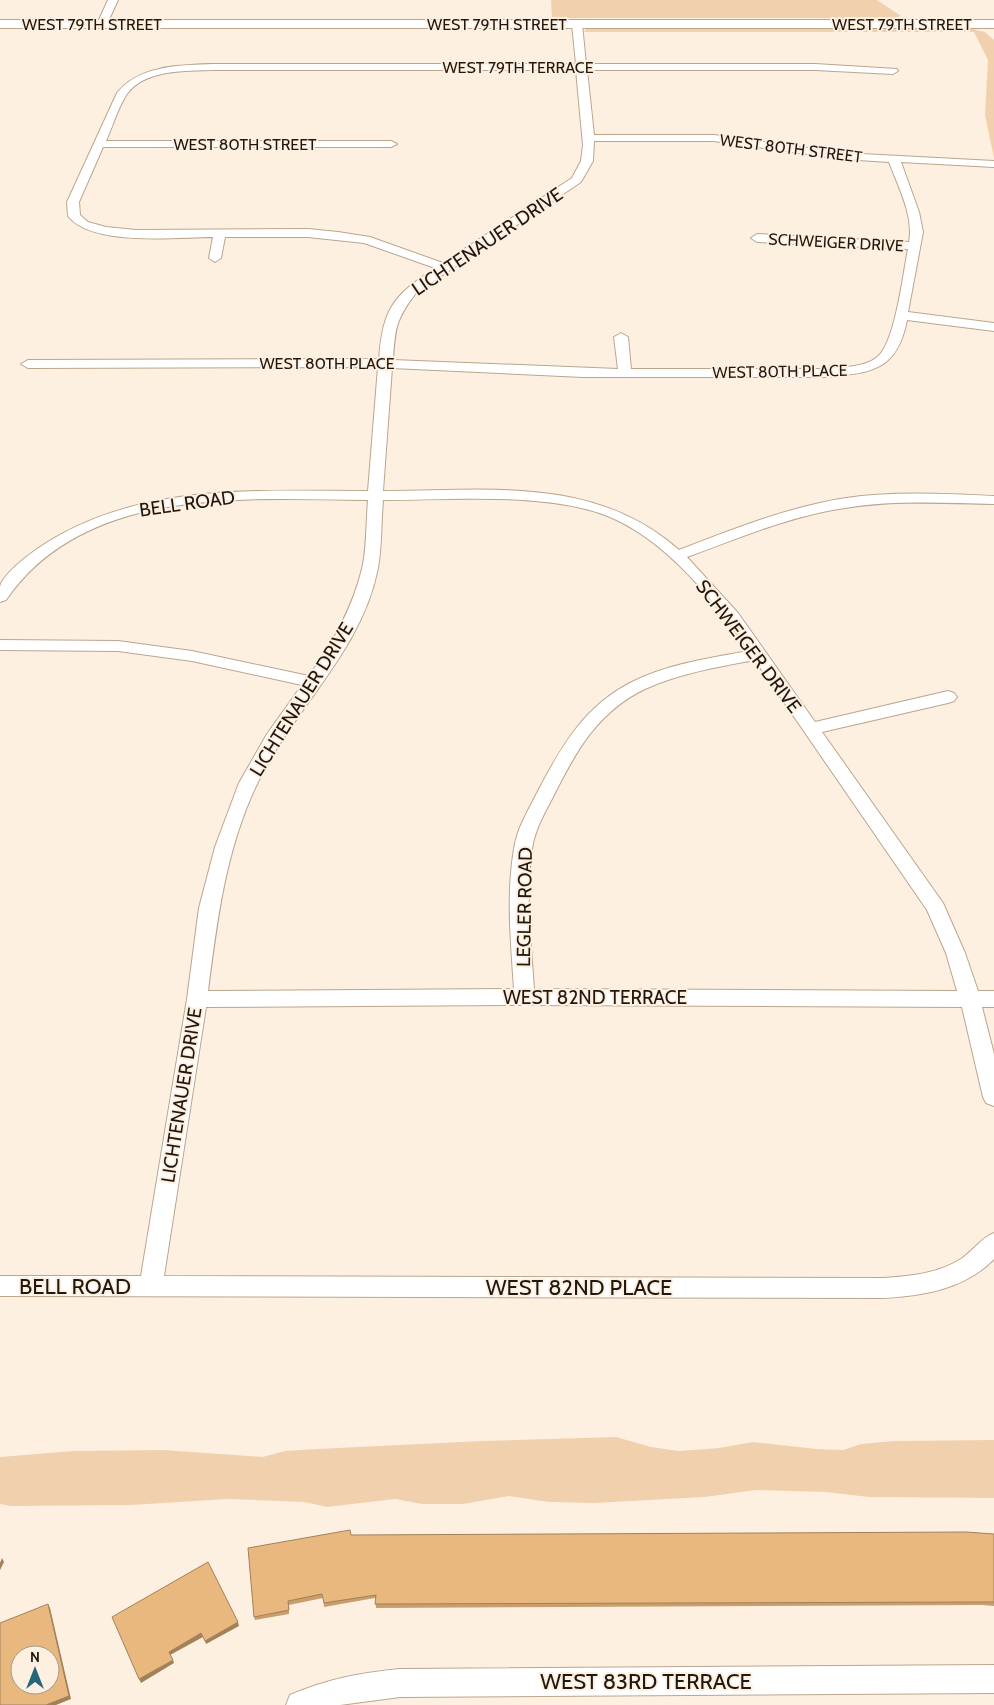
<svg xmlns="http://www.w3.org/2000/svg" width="994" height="1705" viewBox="0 0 994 1705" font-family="Cabin,sans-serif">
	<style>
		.green { fill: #f1d1ad }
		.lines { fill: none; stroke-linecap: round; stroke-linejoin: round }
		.minor-casing { stroke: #bba58d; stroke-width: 2 }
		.tertiary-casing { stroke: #bba58d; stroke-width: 2 }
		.minor { fill: #fff; fill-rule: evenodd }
		.tertiary { fill: #fff; fill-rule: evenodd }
		.wall { fill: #c89e6d }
		.shaded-wall { fill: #a28159 }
		.building { fill: #e8b87f; stroke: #a28159; fill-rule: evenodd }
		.labels { text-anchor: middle; stroke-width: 4; stroke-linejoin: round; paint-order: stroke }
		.far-street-label { font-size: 16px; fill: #20180f; stroke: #fef0e1 }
		.street-label { font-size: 19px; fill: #20180f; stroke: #fef0e1 }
		.near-street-label { font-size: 22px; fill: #20180f; stroke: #fef0e1 }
	</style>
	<rect width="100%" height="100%" fill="#fef0e1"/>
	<g class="green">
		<path d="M551,0H877L901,16L895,18H552Z"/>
		<path d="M594,27L969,28L985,32L994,40V158L985,115L988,60L974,32H584L587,28Z"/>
		<path d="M616,1437L651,1447L679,1451L719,1448L753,1442L817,1449L843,1450L861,1444L895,1441L994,1440V1498L869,1497L825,1492L756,1490L705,1497L594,1503L549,1502L509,1496L463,1504H422L395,1499L327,1507L304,1502L228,1499L131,1505L11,1506L0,1504V1457L73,1451L163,1450L263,1457L285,1451L317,1449L482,1441Z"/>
	</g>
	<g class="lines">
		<defs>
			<g id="minor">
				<path d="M108,0H118L106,26H98L97,24Z"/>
				<path d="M577,21L582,24L586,64H815L897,69L898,71L893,74L815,70H587L594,135H714L843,153L994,161V167L901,162L919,212L923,232L908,312L994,323V331L907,320C897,372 870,373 824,377H583L392,368L383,491C488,491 594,475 679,550C733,529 788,507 846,498C895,491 945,494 994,496V504C944,503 894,500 845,508C790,516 739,538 687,557L738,613L815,722L948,691L954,693L957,697L954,701L948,703L822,732L943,903L965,953L978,991H994V1007H982L994,1054V1106L986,1103L983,1097L962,1007L524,1005L206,1007L164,1276L883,1278C910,1276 937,1274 961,1259C973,1251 981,1238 994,1233V1259C965,1289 923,1296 883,1298L0,1296V1276H141L187,999L199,908L215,847L239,783L267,734L302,685L192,661L118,651L0,650V640L118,641L192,651L309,676C333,643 352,609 362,569C367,548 366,522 368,500C245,499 85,485 6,600L0,602C0,597 0,591 0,587C2,575 27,556 37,549C135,482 255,491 368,491L378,367L28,368L21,364L28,360L379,359C383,308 393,296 435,268L364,243L308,237H225L221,258L215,262L209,258L213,237C177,237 92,247 68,216L67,202L117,93C139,65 181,65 214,64H576L572,24ZM214,70H576L583,145L581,161L572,178L443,263L370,237L338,232L308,229L136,230L106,227L88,222L80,215L79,202L103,147H391L397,144L391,141H106C113,126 118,107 127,94C145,69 187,71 214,70ZM594,141H714L843,159L889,162C898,186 914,216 909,242L757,234L751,238L757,242L908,249C903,273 895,346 876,358C862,368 840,367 824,369H631L628,337L621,333L614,337L618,369L393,360C395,328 396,319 416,293L581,182L593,161ZM383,500C449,500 543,492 605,515C665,538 713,599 749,651C709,658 668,664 632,682C584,706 561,747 537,793C528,811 517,828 514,849C506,895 511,943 514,989L208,991C217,920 226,847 258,782C294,708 362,651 378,568C382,546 381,522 383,500ZM755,660L927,910L946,953L957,991L534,989C531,943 525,895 532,849C535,828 546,811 555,793C577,749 599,711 645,689C680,673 718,667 755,660Z"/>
				<path d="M994,1665V1693L400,1697L340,1705H286L290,1695C328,1679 359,1673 400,1669Z"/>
			</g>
			<rect id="tertiary" x="0" y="20" width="994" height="8"/>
		</defs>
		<use href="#minor" class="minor-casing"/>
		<use href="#tertiary" class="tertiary-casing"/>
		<use href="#minor" class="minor"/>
		<use href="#tertiary" class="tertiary"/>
	</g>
	<path class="wall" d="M994,1534V1606L982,1605L376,1608L375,1598L324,1607L323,1598L289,1605V1614L255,1620L254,1617L351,1535Z"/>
	<g class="shaded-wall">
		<path d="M2,1558L4,1562L0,1570V1563Z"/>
		<path d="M48,1604L50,1608L71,1699L56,1705H46Z"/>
		<path d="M238,1622L239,1626L206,1644L205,1641Z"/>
		<path d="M201,1633L203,1637L170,1655L169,1652Z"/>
		<path d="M173,1660L174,1663L141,1683L139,1679Z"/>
	</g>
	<g class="building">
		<path d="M350,1530L351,1535L966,1532L994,1534V1602H984L375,1604L376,1595L324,1603L322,1594L288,1601L289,1610L254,1617L248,1548Z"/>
		<path d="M208,1562L238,1622L205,1641L201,1633L169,1652L173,1660L139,1679L112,1617Z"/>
		<path d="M48,1604L69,1696L46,1705H0V1623ZM20,1655H50V1685H20Z"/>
	</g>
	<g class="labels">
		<g class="far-street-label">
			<text x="92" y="30">WEST 79TH STREET</text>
			<text x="497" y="30">WEST 79TH STREET</text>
			<text x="902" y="30">WEST 79TH STREET</text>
			<text x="518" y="73">WEST 79TH TERRACE</text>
			<text x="245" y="150">WEST 80TH STREET</text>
			<text transform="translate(791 148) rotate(7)" y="6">WEST 80TH STREET</text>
			<text transform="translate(836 242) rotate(3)" y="6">SCHWEIGER DRIVE</text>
			<text x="327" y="369">WEST 80TH PLACE</text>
			<text transform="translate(780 371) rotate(-1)" y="6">WEST 80TH PLACE</text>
		</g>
		<g class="street-label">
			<text transform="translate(487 241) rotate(-34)" y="7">LICHTENAUER DRIVE</text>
			<text transform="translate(187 503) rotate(-8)" y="7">BELL ROAD</text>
			<text transform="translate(749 646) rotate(53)" y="7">SCHWEIGER DRIVE</text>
			<text transform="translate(301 699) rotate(-58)" y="7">LICHTENAUER DRIVE</text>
			<text transform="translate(524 907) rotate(-89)" y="7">LEGLER ROAD</text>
			<text x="595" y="1004">WEST 82ND TERRACE</text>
			<text transform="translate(181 1095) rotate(-81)" y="7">LICHTENAUER DRIVE</text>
		</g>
		<g class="near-street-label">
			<text x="75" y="1294">BELL ROAD</text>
			<text x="579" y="1295">WEST 82ND PLACE</text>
			<text x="646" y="1689">WEST 83RD TERRACE</text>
		</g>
	</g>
	<g transform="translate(35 1670)"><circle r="24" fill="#fef0e1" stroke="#a59a8d"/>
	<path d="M0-4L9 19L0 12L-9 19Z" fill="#25677a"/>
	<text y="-8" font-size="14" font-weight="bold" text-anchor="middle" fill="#20180f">N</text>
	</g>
</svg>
